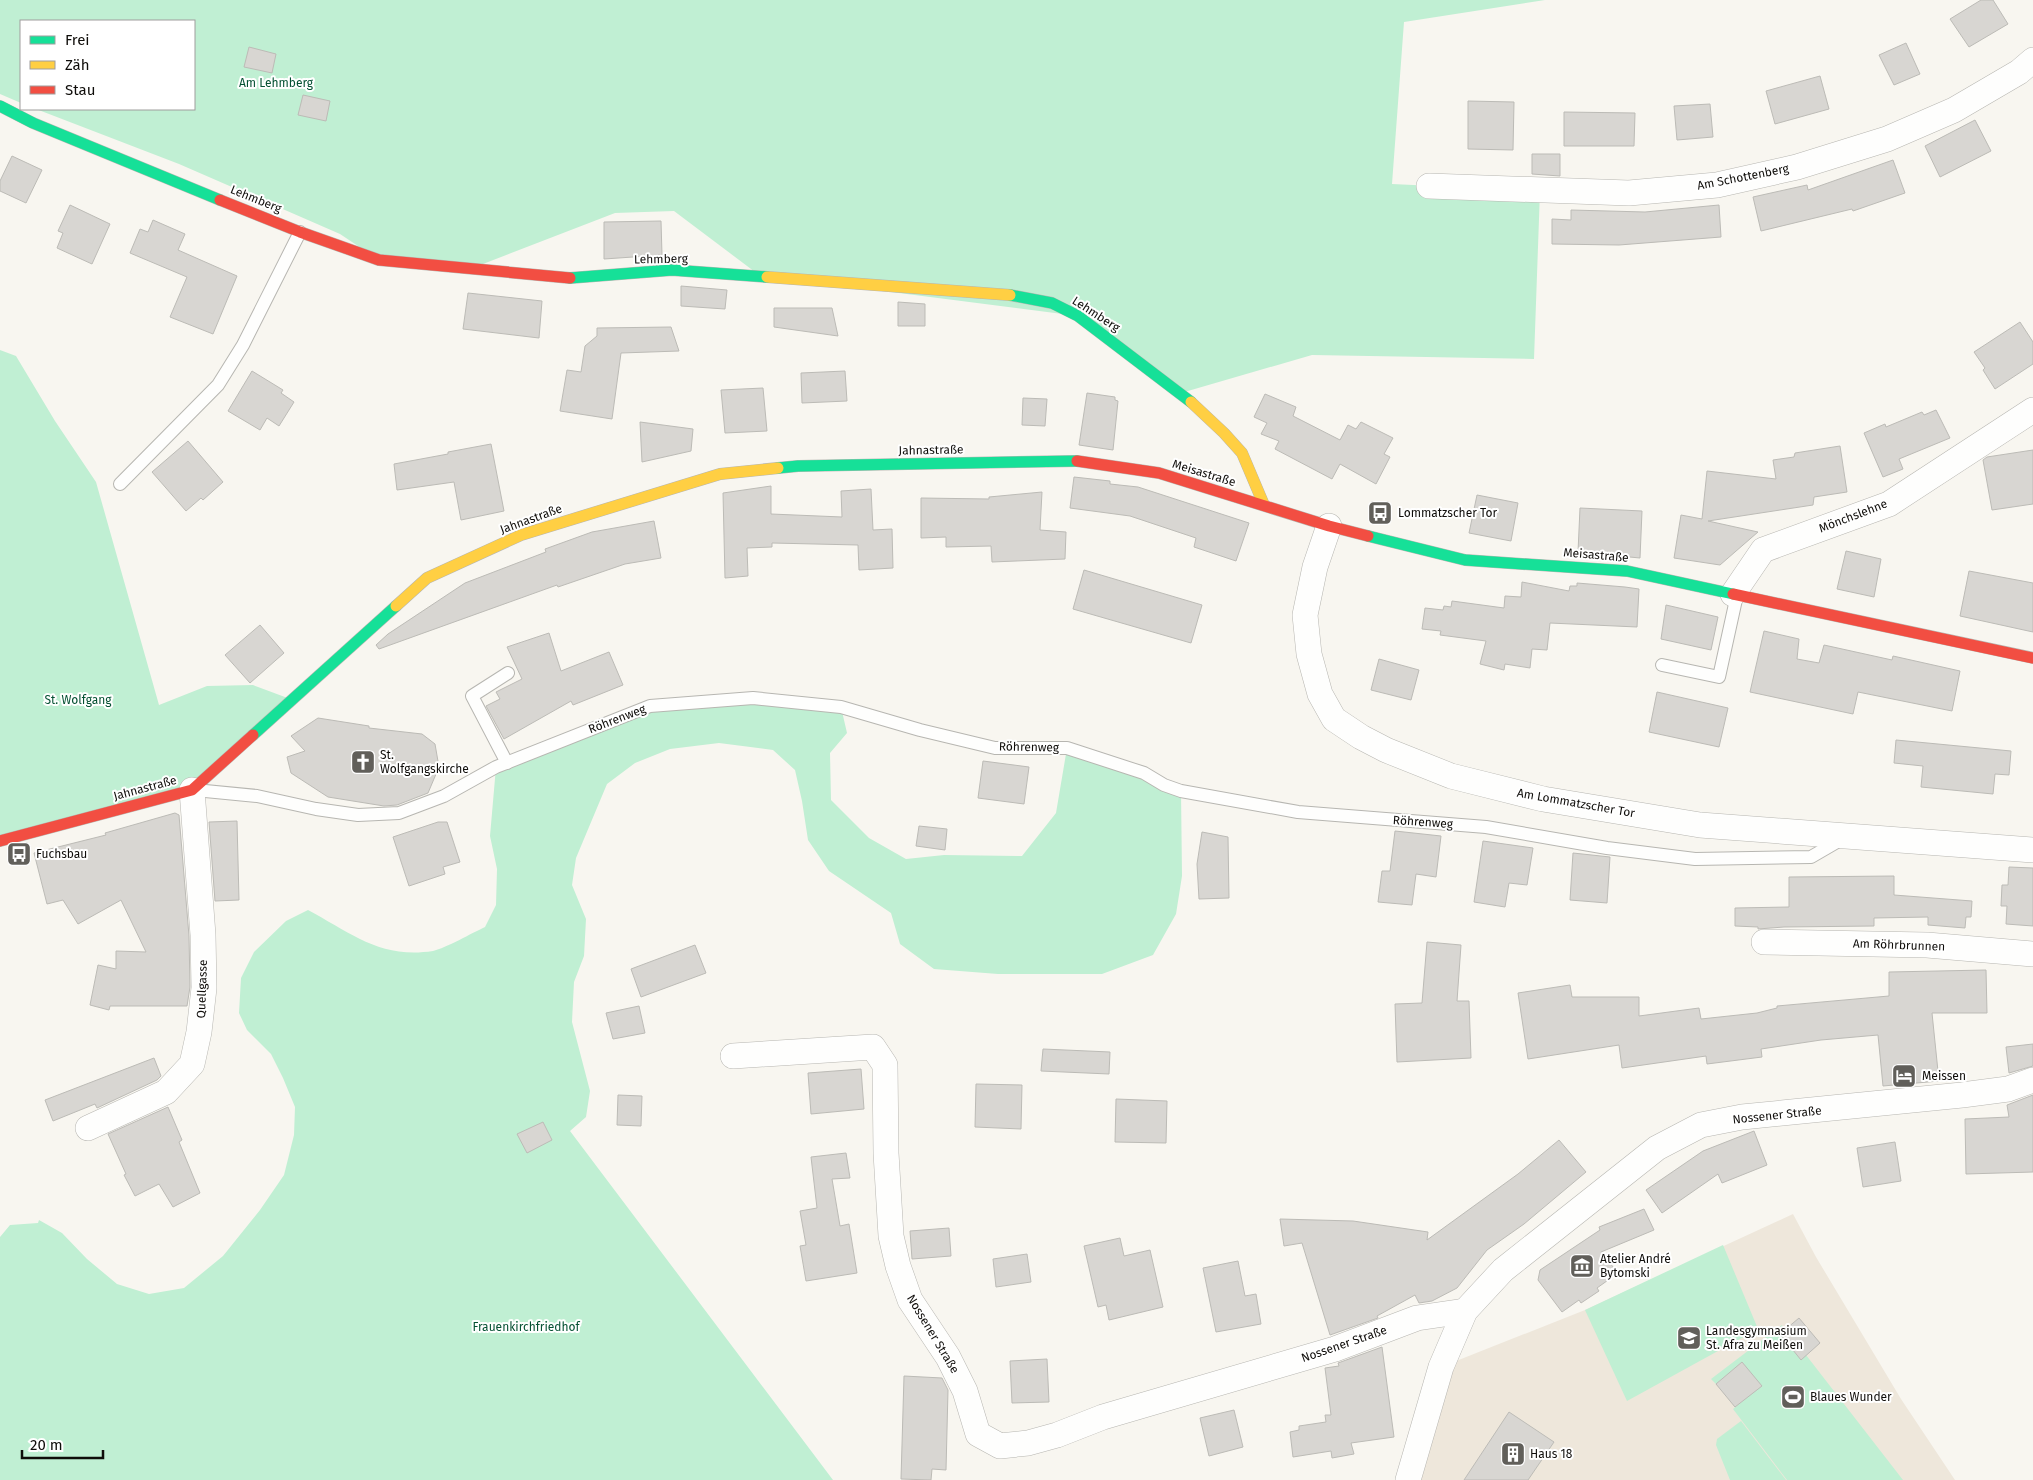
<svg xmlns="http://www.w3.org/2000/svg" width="2033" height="1480" viewBox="0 0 2033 1480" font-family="'Fira Sans',sans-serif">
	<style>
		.built { fill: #eee7db }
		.green { fill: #c0efd3 }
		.building { fill: #d8d6d2; stroke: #bcbbb6 }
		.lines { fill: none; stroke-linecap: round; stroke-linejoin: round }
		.lane-casing { stroke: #b7b6b1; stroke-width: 14 }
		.street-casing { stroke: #b7b6b1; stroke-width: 26 }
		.fast-casing { stroke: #b7b6b1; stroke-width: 12 }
		.slow-casing { stroke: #b7b6b1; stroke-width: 12 }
		.jam-casing { stroke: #b7b6b1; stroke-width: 12 }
		.lane { stroke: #fefefd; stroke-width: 12 }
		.street { stroke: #fefefd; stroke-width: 25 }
		.fast { stroke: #16e098; stroke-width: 11 }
		.slow { stroke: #ffcf43; stroke-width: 11 }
		.jam { stroke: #f24e42; stroke-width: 11 }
		.labels { text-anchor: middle; stroke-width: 4; stroke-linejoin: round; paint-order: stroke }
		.park-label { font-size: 12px; fill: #055133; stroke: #fff }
		.street-label { font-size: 12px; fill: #0f0d0a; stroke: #fff }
		.poi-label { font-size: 12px; fill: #0f0d0a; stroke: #fff; text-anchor: start }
	</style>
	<rect width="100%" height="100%" fill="#f8f6f0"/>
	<path class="built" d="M1793,1214L1816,1257L1901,1399L1955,1480H1408L1441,1367L1585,1310Z"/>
	<g class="green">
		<path d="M0,0H1545L1404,22L1392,184L1540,191L1534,359L1312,355L1181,393L1078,316L759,275L674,211L615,213L470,269L379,260L340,234L179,164L36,109H194V21H21V103L0,94Z"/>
		<path d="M0,350L16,356L55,421L96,482L159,705L207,686L253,685L293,700L192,790L0,841Z"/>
		<path d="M753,698L841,707L847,733L830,753L831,800L869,838L906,859L944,855L1022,856L1056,813L1067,748L1181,791L1182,876L1176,914L1153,955L1102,974H998L934,969L900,944L891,913L829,871L808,840L802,801L795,770L773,750L719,743L670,749L635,763L607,784L576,858L572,885L586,919L584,956L574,982L572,1022L590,1091L586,1117L570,1131L833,1480H0V1237L10,1225L38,1223L39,1220L62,1233L87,1259L117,1284L149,1294L184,1288L223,1256L260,1210L284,1175L294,1135L295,1107L283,1078L271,1054L247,1030L239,1013L241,978L254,952L286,921L308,910C351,933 380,959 433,951C446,948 472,933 485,927L496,905L497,869L490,836L496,767L623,716Z"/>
		<path d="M1723,1245L1758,1329L1627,1401L1585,1310Z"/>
		<path d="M1782,1325L1784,1330L1780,1334L1806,1355L1903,1480H1787L1733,1409L1761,1386L1742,1362L1716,1384L1711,1379Z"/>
		<path d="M1741,1421L1786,1480H1730L1716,1445L1717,1439Z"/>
	</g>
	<g class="building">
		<path d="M1981,0H1993L2008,24L1969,47L1950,19Z"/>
		<path d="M1906,43L1920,74L1894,85L1879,55Z"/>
		<path d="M249,47L276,54L272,73L244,67Z"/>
		<path d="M1820,76L1829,109L1775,124L1766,91Z"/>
		<path d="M303,95L330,101L326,121L298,115Z"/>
		<path d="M1468,101L1514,102L1513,150L1468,149Z"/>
		<path d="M1710,104L1713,137L1677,140L1674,106Z"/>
		<path d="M1564,112L1635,113L1634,146H1564Z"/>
		<path d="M1975,120L1991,151L1940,177L1925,146Z"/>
		<path d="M1532,154H1560V176L1532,174Z"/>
		<path d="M12,156L42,170L26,203L0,191V181Z"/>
		<path d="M1893,160L1905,193L1853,211L1852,209L1761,231L1753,197L1807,185L1808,190Z"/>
		<path d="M70,205L110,224L92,264L57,248L63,233L58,231Z"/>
		<path d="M1719,205L1721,237L1619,245L1552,244V219L1571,220V210L1645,212Z"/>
		<path d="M153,220L185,234L178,250L237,276L213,334L170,317L187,277L130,253L140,229L148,232Z"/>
		<path d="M661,221L662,255L604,259V222Z"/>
		<path d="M681,286L727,290L725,309L681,306Z"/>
		<path d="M468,293L542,301L539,338L463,329Z"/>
		<path d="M898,302L925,304V326H898Z"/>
		<path d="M774,308H832L838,336L774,327Z"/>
		<path d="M2020,322L2033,342V364L1995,389L1983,370L1985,368L1974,352Z"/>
		<path d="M671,327L679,351L621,353L612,419L560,411L567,370L581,372L585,346L597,336V328Z"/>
		<path d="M252,371L283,390L281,393L294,402L279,426L267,418L260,430L228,411Z"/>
		<path d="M845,371L847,401L802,403L801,373Z"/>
		<path d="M763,388L767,431L725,433L721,390Z"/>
		<path d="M1087,393L1115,397V400L1118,401L1113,450L1079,445Z"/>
		<path d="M1265,394L1296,407L1293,416L1340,440L1348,425L1356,429L1361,422L1393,438L1384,454L1390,457L1376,484L1340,464L1332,479L1275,449L1279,441L1261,434L1267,423L1254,417Z"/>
		<path d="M1023,398L1047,399L1045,426L1022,425Z"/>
		<path d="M1936,410L1950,438L1899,459L1903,469L1883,477L1864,433L1885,424L1886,427L1922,412L1924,415Z"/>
		<path d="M640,422L693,429L691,451L642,462Z"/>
		<path d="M188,441L223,482L203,500L201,498L186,511L152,472Z"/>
		<path d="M491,444L504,511L461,520L454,482L397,490L394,464L448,454V452Z"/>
		<path d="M1840,446L1847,492L1814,497L1813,505L1708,521L1758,532L1720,565L1674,558L1681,515L1702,519L1707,471L1776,479L1773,460L1794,457L1795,453Z"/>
		<path d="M2033,450V504L1992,510L1983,460L1987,457Z"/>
		<path d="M1074,477L1110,481V484L1138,487L1249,523L1236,561L1194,547L1196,538L1130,516L1070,508Z"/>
		<path d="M771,486V514L842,517L841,491L871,489L873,530L892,529L893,568L859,570L858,545L772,543V547L747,548L748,576L725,578L723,493Z"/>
		<path d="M1042,492L1040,530L1066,532L1065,559L992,562L991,546L946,547V537L921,538V498L989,499V497Z"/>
		<path d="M1477,495L1518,503L1511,541L1469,533Z"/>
		<path d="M1580,508L1642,511L1640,558L1578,552Z"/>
		<path d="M654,521L661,558L625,564L558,587L557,585L379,649L376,645L388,634L465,583L546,552L545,549L592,532Z"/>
		<path d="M1846,551L1881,559L1874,597L1837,589Z"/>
		<path d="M1084,570L1202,605L1191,643L1073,609Z"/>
		<path d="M1969,571L2033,583V632L1960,616Z"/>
		<path d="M1522,582L1569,591L1570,586H1577V583L1625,587L1639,589L1637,627L1550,623L1547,650L1532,649L1530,668L1505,664L1504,670L1480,664L1486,641L1440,635L1441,631L1422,629L1425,608L1443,610L1444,606L1451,607L1452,601L1504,608L1505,596L1521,597Z"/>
		<path d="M1666,605L1718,617L1711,650L1661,639Z"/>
		<path d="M260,625L284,653L250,683L225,655Z"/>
		<path d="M1764,631L1799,639L1797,659L1819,663L1824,645L1892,660L1893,656L1960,671L1952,711L1858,692L1853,714L1750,692Z"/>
		<path d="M549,633L561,671L609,652L623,685L573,705L571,701L504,739L486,706L500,699L496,692L522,679L507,647Z"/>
		<path d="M1379,659L1419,670L1411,700L1371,690Z"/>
		<path d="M1657,692L1728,708L1719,747L1649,732Z"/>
		<path d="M318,718L369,726V728L422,734L435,744L439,767L428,793L397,805L384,806L328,797L291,773L287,757L305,751L291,736Z"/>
		<path d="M1896,740L2011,751L2009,775L1995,774L1993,794L1921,787L1923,766L1894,763Z"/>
		<path d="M983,761L1029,767L1024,804L978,798Z"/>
		<path d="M175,813L179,815L189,936L190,987L187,1006H110L109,1010L90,1005L98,965L116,969V951L146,952L121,900L78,924L63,900L47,904L34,853L106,835L105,833Z"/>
		<path d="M237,821L239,900L215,901L209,822Z"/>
		<path d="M438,822H447L460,862L443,867L445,874L409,886L393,837Z"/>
		<path d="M919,826L947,829L945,850L916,846Z"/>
		<path d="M1395,831L1441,836L1436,877L1416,874L1412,905L1378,902L1382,871H1390Z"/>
		<path d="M1202,832L1228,837L1229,898L1199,899L1197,864Z"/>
		<path d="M1483,841L1533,848L1527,885L1509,883L1505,907L1474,902Z"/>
		<path d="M1573,853L1610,857L1607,903L1570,900Z"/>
		<path d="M2009,867L2033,868V926L2006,924L2007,906H2001L2002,885H2008Z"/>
		<path d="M1894,876V895L1972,901L1971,917H1966L1965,928L1928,925V917L1874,918V926L1784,927L1758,929V927L1735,926V908L1789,907V877Z"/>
		<path d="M1427,942L1461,945L1457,1001H1469L1471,1058L1397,1062L1395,1004L1422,1003Z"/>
		<path d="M695,945L706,973L641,997L631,969Z"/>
		<path d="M1986,970L1987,1013H1932L1939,1081L1883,1086L1878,1035L1821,1040L1761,1049L1762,1057L1707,1064L1706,1056L1622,1068L1619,1045L1528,1059L1518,993L1570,985L1572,997H1639V1016L1699,1008L1701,1019L1757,1013L1777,1008V1006L1889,996V972Z"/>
		<path d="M639,1006L645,1033L613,1039L606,1013Z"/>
		<path d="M2033,1044V1066L2009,1073L2006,1047Z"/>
		<path d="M1043,1049L1110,1052L1109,1074L1041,1071Z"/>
		<path d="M154,1058L161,1076L157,1080L97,1108L95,1104L53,1121L45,1100Z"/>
		<path d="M861,1069L864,1109L811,1114L808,1073Z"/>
		<path d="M976,1084L1022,1085L1021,1129L975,1127Z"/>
		<path d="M618,1095L642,1096L641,1126L617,1125Z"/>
		<path d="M2033,1095V1172L1966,1174L1965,1119L2009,1117L2007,1105Z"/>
		<path d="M1116,1099L1167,1101L1166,1143L1115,1142Z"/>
		<path d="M168,1107L182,1140L179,1142L200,1193L173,1207L159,1184L135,1196L124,1175L126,1174L108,1134Z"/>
		<path d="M543,1122L552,1140L527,1153L517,1134Z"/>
		<path d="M1754,1131L1767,1165L1722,1183L1718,1174L1662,1213L1646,1190L1703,1151Z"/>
		<path d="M1559,1140L1586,1172L1524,1224L1487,1250L1457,1288L1432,1301L1419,1303L1415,1295L1377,1316L1378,1318L1330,1335L1302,1243L1284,1246L1280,1219L1353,1221L1428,1232L1427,1240L1518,1174Z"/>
		<path d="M1895,1142L1901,1181L1863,1187L1857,1148Z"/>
		<path d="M846,1153L850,1178L832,1179L840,1226L849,1224L857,1273L806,1281L800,1246L806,1245L800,1211L817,1208L811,1157Z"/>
		<path d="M1644,1209L1654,1230L1601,1252L1618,1273L1597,1288L1599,1291L1581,1303L1579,1300L1562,1312L1538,1280L1540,1270L1600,1230L1599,1227Z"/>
		<path d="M949,1228L951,1256L912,1259L910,1231Z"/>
		<path d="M1120,1238L1124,1256L1150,1250L1163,1307L1109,1320L1106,1305L1098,1307L1084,1246Z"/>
		<path d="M1027,1254L1031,1282L996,1287L993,1259Z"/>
		<path d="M1238,1261L1245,1296L1256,1294L1261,1324L1216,1332L1203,1268Z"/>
		<path d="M1799,1318L1820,1343L1801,1360L1780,1334Z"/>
		<path d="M1382,1347L1394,1437L1351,1443L1354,1454L1332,1458L1331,1451L1293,1457L1290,1432L1299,1430V1426L1326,1422L1325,1415H1331L1325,1368L1339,1366L1338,1363Z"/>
		<path d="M1047,1359L1049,1402L1012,1403L1010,1361Z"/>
		<path d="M1742,1362L1762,1386L1735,1407L1716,1384Z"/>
		<path d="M904,1376L942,1378L948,1390L946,1470L932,1469L931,1480L901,1479Z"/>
		<path d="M1234,1410L1243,1447L1209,1456L1200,1418Z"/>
		<path d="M1509,1412L1554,1442L1528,1480H1464Z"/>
	</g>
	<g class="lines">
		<defs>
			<g id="lane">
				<path d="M120,484L218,385L243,345L300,232"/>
				<path d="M1662,665L1719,677L1737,595"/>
				<path d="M507,763L472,696L508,673"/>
				<path d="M195,790L257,796L316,809L358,815L399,813L444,796L496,767L650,706L753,698L841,707L920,730L995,748H1067L1144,773L1164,785L1181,791L1298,812L1486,827L1607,848L1695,859L1811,857L1842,839"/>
			</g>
			<g id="street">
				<path d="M1429,186L1629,193L1717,185L1797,167L1887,139L1954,110L2019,72L2033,60"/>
				<path d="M1329,526L1315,567L1305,615L1309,654L1320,694L1334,719L1361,737L1386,750L1451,776L1543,799L1700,825L2033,850"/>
				<path d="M1733,594L1763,550L1889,504L2033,410"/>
				<path d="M1764,942L1927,945L2033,954"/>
				<path d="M733,1056L873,1047L885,1065L886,1153L891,1236L898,1266L910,1300L948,1357L965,1391L978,1434L1000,1446L1028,1443L1057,1435L1103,1417L1335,1349L1417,1318L1465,1311"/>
				<path d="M88,1128L166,1092L192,1064L199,1032L204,988L203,935L192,790"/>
				<path d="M1408,1480L1441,1367L1465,1311L1503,1270L1657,1148L1701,1125L1742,1117L1962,1095L2008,1089L2033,1080"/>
			</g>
			<g id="fast">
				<path d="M0,106L33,123L220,200"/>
				<path d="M570,278L672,270L767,277"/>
				<path d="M1010,295L1052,303L1078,316L1191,402"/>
				<path d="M778,468L798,466L1077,461"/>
				<path d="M1368,536L1465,560L1627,571L1733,594"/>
				<path d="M253,735L396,606"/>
			</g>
			<g id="slow">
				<path d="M767,277L1010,295"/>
				<path d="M1191,402L1224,433L1242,453L1264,505"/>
				<path d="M396,606L427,578L521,535L720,474L778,468"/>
			</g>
			<g id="jam">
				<path d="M220,200L300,232L379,260L570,278"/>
				<path d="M1077,461L1159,473L1329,526L1368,536"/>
				<path d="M1733,594L2033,658"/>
				<path d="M0,841L192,790L253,735"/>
			</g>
		</defs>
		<use href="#lane" class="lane-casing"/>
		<use href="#street" class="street-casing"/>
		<use href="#fast" class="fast-casing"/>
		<use href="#slow" class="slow-casing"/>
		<use href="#jam" class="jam-casing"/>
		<use href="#lane" class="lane"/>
		<use href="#street" class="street"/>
		<use href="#fast" class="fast"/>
		<use href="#slow" class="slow"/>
		<use href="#jam" class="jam"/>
	</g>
	<defs>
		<symbol id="bus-square" viewBox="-11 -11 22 22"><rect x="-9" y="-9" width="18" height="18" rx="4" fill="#615f5a" stroke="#fff"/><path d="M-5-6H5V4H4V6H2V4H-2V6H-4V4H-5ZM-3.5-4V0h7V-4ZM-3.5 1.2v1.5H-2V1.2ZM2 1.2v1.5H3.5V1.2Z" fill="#fff"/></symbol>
		<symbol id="church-square" viewBox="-11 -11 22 22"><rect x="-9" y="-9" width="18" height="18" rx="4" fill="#615f5a" stroke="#fff"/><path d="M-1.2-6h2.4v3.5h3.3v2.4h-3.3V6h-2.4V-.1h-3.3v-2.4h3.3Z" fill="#fff"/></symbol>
		<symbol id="hotel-square" viewBox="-11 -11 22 22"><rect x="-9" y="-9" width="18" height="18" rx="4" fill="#615f5a" stroke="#fff"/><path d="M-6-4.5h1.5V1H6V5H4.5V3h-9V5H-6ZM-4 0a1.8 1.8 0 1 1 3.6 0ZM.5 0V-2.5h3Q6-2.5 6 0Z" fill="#fff"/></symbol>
		<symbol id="museum-square" viewBox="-11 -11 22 22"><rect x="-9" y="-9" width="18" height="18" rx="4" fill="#615f5a" stroke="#fff"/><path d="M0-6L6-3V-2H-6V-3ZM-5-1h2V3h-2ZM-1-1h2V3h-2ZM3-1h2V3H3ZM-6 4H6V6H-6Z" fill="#fff"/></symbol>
		<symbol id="school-square" viewBox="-11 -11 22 22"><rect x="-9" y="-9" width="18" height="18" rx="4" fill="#615f5a" stroke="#fff"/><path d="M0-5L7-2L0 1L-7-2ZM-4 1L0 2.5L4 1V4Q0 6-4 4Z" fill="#fff"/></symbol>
		<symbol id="stadium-square" viewBox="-11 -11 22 22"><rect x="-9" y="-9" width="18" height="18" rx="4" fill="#615f5a" stroke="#fff"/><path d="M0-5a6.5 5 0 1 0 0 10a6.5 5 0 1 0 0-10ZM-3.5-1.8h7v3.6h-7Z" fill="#fff"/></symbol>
		<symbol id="building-square" viewBox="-11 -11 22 22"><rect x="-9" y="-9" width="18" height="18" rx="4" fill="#615f5a" stroke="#fff"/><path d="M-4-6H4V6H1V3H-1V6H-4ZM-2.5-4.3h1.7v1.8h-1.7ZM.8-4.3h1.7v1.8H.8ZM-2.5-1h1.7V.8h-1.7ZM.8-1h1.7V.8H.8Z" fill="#fff"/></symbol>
	</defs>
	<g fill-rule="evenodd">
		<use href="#bus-square" x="1366" y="499" width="28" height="28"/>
		<use href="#church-square" x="349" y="748" width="28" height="28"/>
		<use href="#bus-square" x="5" y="840" width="28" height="28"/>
		<use href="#hotel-square" x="1890" y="1062" width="28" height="28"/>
		<use href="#museum-square" x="1568" y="1252" width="28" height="28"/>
		<use href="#school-square" x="1675" y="1324" width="28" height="28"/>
		<use href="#stadium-square" x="1779" y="1383" width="28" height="28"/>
		<use href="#building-square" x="1499" y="1440" width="28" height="28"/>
	</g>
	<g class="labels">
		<g class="park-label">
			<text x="276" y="87">Am Lehmberg</text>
			<text x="78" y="704">St. Wolfgang</text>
			<text x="526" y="1331">Frauenkirchfriedhof</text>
		</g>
		<g class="street-label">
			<text transform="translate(1743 177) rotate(-11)" y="4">Am Schottenberg</text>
			<text transform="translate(256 199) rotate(22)" y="4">Lehmberg</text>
			<text transform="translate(661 259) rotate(-1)" y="4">Lehmberg</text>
			<text transform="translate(1096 314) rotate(33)" y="4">Lehmberg</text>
			<text transform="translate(931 450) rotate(-1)" y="4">Jahnastraße</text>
			<text transform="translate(1204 473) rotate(17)" y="4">Meisastraße</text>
			<text transform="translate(1853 516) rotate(-21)" y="4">Mönchslehne</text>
			<text transform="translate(531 519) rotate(-20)" y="4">Jahnastraße</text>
			<text transform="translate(1596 555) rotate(5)" y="4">Meisastraße</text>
			<text transform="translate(617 719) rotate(-21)" y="4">Röhrenweg</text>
			<text transform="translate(1029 747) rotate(1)" y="4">Röhrenweg</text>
			<text transform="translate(145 788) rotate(-15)" y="4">Jahnastraße</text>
			<text transform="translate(1576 803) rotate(10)" y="4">Am Lommatzscher Tor</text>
			<text transform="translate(1423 822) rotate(4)" y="4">Röhrenweg</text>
			<text transform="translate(1899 945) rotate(2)" y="4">Am Röhrbrunnen</text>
			<text transform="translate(202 989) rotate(-88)" y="4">Quellgasse</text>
			<text transform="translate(1777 1115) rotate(-6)" y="4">Nossener Straße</text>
			<text transform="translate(933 1334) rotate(59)" y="4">Nossener Straße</text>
			<text transform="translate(1344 1344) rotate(-19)" y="4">Nossener Straße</text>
		</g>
		<g class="poi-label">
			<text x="1398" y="517">Lommatzscher Tor</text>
			<text x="380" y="759">St.<tspan x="380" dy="14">Wolfgangskirche</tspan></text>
			<text x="36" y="858">Fuchsbau</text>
			<text x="1922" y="1080">Meissen</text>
			<text x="1600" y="1263">Atelier André<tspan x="1600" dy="14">Bytomski</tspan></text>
			<text x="1706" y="1335">Landesgymnasium<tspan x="1706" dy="14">St. Afra zu Meißen</tspan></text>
			<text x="1810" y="1401">Blaues Wunder</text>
			<text x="1530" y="1458">Haus 18</text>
		</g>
	</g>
	<rect x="20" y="20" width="175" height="90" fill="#ffffff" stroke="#9f9e9d"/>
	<rect x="30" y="36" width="25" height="8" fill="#16e098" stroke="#9f9e9d"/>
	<text x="65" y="45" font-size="15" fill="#0f0d0a">Frei</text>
	<rect x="30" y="61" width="25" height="8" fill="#ffcf43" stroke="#9f9e9d"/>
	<text x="65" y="70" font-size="15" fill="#0f0d0a">Zäh</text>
	<rect x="30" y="86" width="25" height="8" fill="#f24e42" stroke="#9f9e9d"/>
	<text x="65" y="95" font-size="15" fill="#0f0d0a">Stau</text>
	<path d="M22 1450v8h81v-8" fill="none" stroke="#0f0d0a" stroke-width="2.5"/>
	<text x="30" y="1450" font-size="15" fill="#0f0d0a" stroke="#ffffff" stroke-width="4" paint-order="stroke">20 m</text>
</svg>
